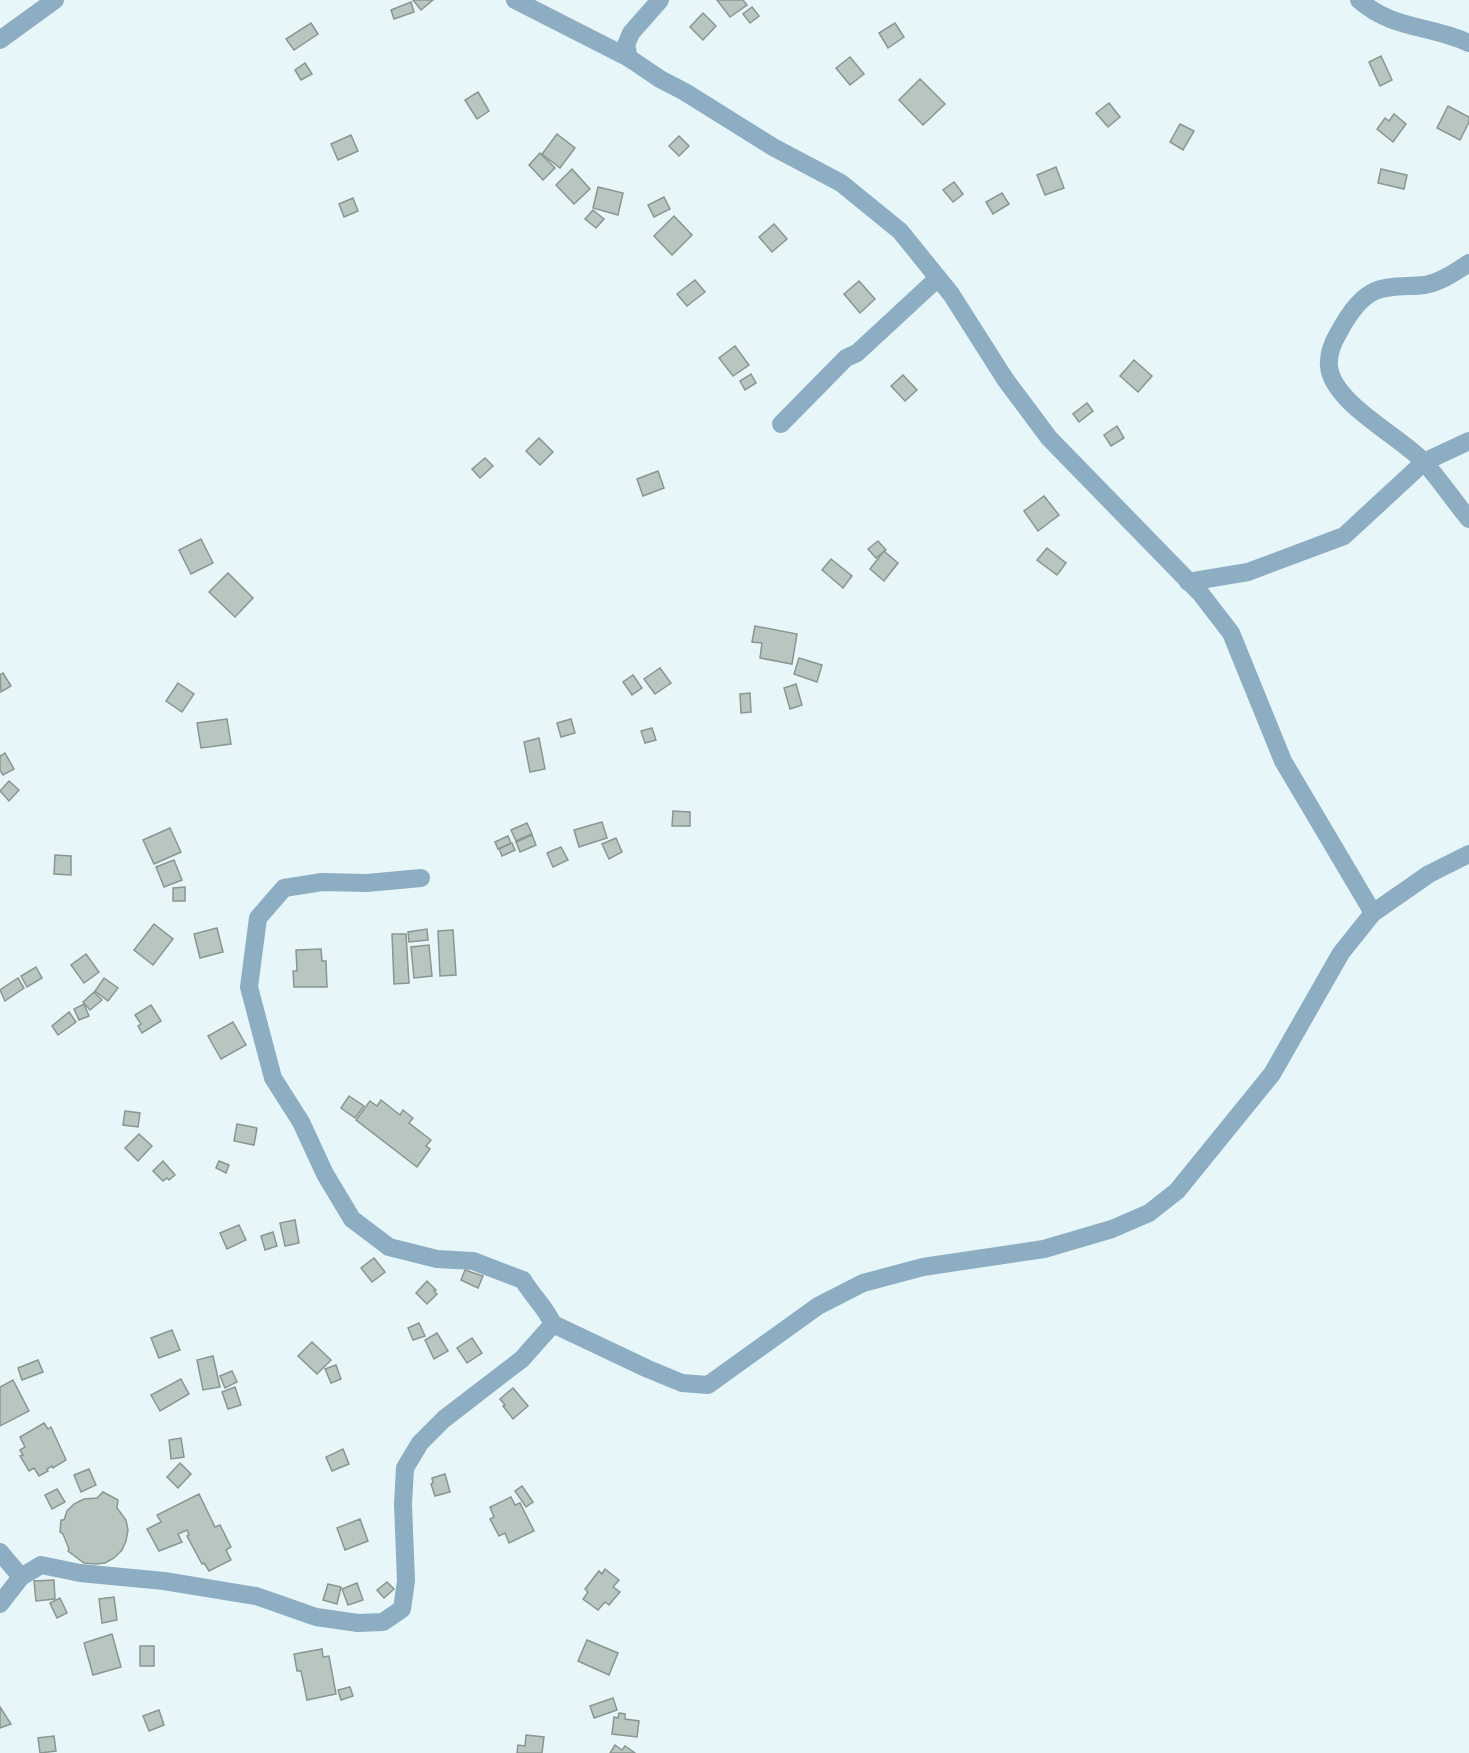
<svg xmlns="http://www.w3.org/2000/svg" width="1469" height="1753" viewBox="0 0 1469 1753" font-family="Lato,sans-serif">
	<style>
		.building { fill: #b8c6c1; stroke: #899691; stroke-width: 1.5 }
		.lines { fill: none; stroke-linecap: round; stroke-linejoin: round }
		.minor { stroke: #8dadc2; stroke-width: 18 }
	</style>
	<rect width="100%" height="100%" fill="#e7f6f8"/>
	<g class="building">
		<path d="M413,0H433L421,10Z"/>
		<path d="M717,0H743L747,5L730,17Z"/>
		<path d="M411,2L414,12L394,19L391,10Z"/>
		<path d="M752,7L759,16L750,23L743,14Z"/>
		<path d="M703,13L716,26L703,40L690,27Z"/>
		<path d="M311,23L318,34L294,50L286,39Z"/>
		<path d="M895,23L904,37L888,48L879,33Z"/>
		<path d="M1381,56L1392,80L1380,86L1369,62Z"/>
		<path d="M850,57L864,74L850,85L836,68Z"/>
		<path d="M305,63L312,74L301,80L295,70Z"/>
		<path d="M920,79L945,104L923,125L899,100Z"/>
		<path d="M478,92L489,111L477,119L465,100Z"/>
		<path d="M1109,103L1120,117L1108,127L1096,113Z"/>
		<path d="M1448,106L1469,117V122L1460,140L1437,128Z"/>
		<path d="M1394,114L1406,124L1393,142L1377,129L1385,118L1389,121Z"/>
		<path d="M1180,124L1194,131L1183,150L1170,142Z"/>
		<path d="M557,134L575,148L560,168L542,154Z"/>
		<path d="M351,135L358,151L338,160L331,144Z"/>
		<path d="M679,136L689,146L679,156L669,146Z"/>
		<path d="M540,153L555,168L543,180L529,165Z"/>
		<path d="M1056,167L1064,188L1045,195L1037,175Z"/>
		<path d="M572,169L590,189L574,204L556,185Z"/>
		<path d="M1381,169L1407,175L1404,189L1378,183Z"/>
		<path d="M954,182L963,194L953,202L943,190Z"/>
		<path d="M598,187L623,193L618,215L593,208Z"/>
		<path d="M1002,193L1009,204L993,214L986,202Z"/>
		<path d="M664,197L670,209L654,217L648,205Z"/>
		<path d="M353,198L358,211L344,217L339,204Z"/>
		<path d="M593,210L604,219L596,228L585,219Z"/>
		<path d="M674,216L692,235L672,255L654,236Z"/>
		<path d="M774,224L787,239L772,252L759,237Z"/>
		<path d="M695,280L705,292L687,306L677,294Z"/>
		<path d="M859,281L875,299L860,313L844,294Z"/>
		<path d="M735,346L749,365L733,376L719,358Z"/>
		<path d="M1134,360L1152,376L1138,392L1120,376Z"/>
		<path d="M751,374L756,383L745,390L740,381Z"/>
		<path d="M903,375L917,390L905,401L891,386Z"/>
		<path d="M1087,403L1093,411L1079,422L1073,414Z"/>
		<path d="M1117,426L1124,438L1111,446L1104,435Z"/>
		<path d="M539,438L553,452L540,465L526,451Z"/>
		<path d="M485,458L493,466L480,478L472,469Z"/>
		<path d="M658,471L664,488L643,496L637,479Z"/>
		<path d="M1044,496L1059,515L1038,531L1024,511Z"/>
		<path d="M201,539L213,563L191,574L179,550Z"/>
		<path d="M878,541L886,550L876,558L868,549Z"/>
		<path d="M1047,548L1066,563L1057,575L1037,560Z"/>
		<path d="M884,551L898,563L884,581L870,569Z"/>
		<path d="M831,559L852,576L843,588L822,570Z"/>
		<path d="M228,573L253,598L235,617L209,592Z"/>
		<path d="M755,626L797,634L792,664L760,658L762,643L752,642Z"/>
		<path d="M799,658L822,665L817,682L794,674Z"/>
		<path d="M660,668L671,683L655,694L644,679Z"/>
		<path d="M3,673L11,686L1,692L0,675Z"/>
		<path d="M633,675L642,688L632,695L623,682Z"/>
		<path d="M178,683L194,694L182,712L166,701Z"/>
		<path d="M796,684L802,705L790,709L784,688Z"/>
		<path d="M750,693L751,712L741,713L740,694Z"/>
		<path d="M227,719L231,744L201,748L197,723Z"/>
		<path d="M571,719L575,733L561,737L557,723Z"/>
		<path d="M652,728L656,740L645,743L641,731Z"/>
		<path d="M539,738L545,769L530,772L524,742Z"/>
		<path d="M5,753L14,769L3,775L0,770V756Z"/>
		<path d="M9,781L19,790L9,801L0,791Z"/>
		<path d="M673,811L690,812V826H672Z"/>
		<path d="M602,822L607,838L579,847L574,830Z"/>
		<path d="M527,823L532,834L516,841L511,830Z"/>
		<path d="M170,828L181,852L154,864L143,840Z"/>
		<path d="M532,835L536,845L520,852L516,842Z"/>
		<path d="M508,836L511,843L498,849L495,842Z"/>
		<path d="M616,838L622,852L609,859L602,844Z"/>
		<path d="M512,843L515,850L502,856L499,849Z"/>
		<path d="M561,847L568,860L553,867L547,853Z"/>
		<path d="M55,855L71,856V875L54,874Z"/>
		<path d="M174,860L182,880L164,887L156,867Z"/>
		<path d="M185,887V901H173V888Z"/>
		<path d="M154,924L173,939L153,965L134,950Z"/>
		<path d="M217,928L223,952L200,958L194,934Z"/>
		<path d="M427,929L428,940L409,942L408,932Z"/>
		<path d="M453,930L456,975L440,976L438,931Z"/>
		<path d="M392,934H406L409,983L394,984Z"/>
		<path d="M429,945L432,976L414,978L411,947Z"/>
		<path d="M321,949L322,961H326L327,987H294L293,971H297L296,950Z"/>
		<path d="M86,954L99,972L84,983L71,965Z"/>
		<path d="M36,967L42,978L27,987L21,976Z"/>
		<path d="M18,978L24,988L5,1001L0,990Z"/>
		<path d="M104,978L118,988L108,1001L95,991Z"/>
		<path d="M94,992L102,1000L90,1010L83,1002Z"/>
		<path d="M84,1004L89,1016L79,1020L74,1009Z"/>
		<path d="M151,1005L161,1021L142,1033L138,1026L141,1024L135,1015Z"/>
		<path d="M69,1012L76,1022L58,1035L52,1026Z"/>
		<path d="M233,1022L246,1045L221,1059L208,1036Z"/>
		<path d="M349,1096L364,1106L355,1118L341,1108Z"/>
		<path d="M381,1100L400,1115L403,1110L413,1118L409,1123L431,1140L426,1146L430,1149L417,1167L356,1120L370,1101L377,1106Z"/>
		<path d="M125,1111L140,1113L138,1127L123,1125Z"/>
		<path d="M237,1124L257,1128L254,1145L234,1141Z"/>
		<path d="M139,1134L152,1146L138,1161L125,1148Z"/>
		<path d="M163,1161L175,1175L169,1180L167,1178L163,1181L153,1171Z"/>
		<path d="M219,1161L229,1165L226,1173L216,1168Z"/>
		<path d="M295,1220L299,1243L285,1246L280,1223Z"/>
		<path d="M239,1225L246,1240L227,1249L220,1233Z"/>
		<path d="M273,1232L277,1246L265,1250L261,1236Z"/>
		<path d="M374,1258L385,1272L372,1282L361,1268Z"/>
		<path d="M465,1270L483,1276L478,1288L461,1280Z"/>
		<path d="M427,1281L436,1290L434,1291L437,1294L427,1304L416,1293Z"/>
		<path d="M419,1323L425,1336L413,1340L408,1328Z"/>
		<path d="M172,1330L180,1350L159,1358L151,1338Z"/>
		<path d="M437,1333L448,1351L434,1359L425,1340Z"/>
		<path d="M472,1338L482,1353L467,1363L457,1348Z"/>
		<path d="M312,1342L331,1360L317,1374L298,1356Z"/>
		<path d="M213,1356L220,1387L203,1390L197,1360Z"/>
		<path d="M38,1360L43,1372L22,1380L18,1368Z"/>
		<path d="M336,1365L341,1379L331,1383L325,1369Z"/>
		<path d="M232,1371L237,1382L225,1388L220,1376Z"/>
		<path d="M181,1379L189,1394L160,1411L151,1395Z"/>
		<path d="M13,1380L29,1411L0,1426V1387Z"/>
		<path d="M235,1387L241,1405L228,1409L222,1392Z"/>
		<path d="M513,1388L528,1406L513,1419L503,1406L505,1405L500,1399Z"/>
		<path d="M44,1423L48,1429L51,1427L66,1460L53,1468L52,1466L47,1469L48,1471L39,1476L34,1468L29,1471L20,1456L23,1455L20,1450L25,1447L20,1437Z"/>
		<path d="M181,1438L184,1457L171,1459L169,1440Z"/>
		<path d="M343,1449L349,1464L332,1471L326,1457Z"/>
		<path d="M180,1463L191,1474L178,1488L167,1477Z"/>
		<path d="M89,1469L96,1485L81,1492L74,1475Z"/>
		<path d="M445,1474L450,1492L435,1496L431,1484L433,1483L432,1478Z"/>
		<path d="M522,1486L533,1502L526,1507L515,1491Z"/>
		<path d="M57,1489L65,1502L52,1509L45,1495Z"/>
		<path d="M103,1492L118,1500L117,1508L126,1520L128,1530L126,1541L122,1550L114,1558L105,1563L95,1564L84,1563L68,1551L69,1549L63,1534L60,1532L61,1520H64L67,1511L74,1504L84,1499L97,1498Z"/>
		<path d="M199,1494L215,1527L220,1525L231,1547L226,1550L231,1560L209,1571L204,1563L202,1564L187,1536L189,1535L187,1530L178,1534L182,1542L159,1551L147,1529L161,1522L157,1515Z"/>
		<path d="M511,1497L515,1505L520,1503L534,1531L509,1543L505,1533L499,1536L490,1519L494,1517L490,1507Z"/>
		<path d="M360,1519L368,1541L345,1550L337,1528Z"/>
		<path d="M605,1569L619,1580L613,1587L620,1592L609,1605L605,1602L598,1610L583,1599L588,1592L585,1589L599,1571L602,1574Z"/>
		<path d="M54,1580L55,1599L36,1601L34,1581Z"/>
		<path d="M387,1582L394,1589L384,1598L377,1590Z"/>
		<path d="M357,1583L363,1600L348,1605L342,1589Z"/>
		<path d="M328,1584L341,1587L337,1604L323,1600Z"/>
		<path d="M114,1597L117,1620L102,1623L99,1599Z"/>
		<path d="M60,1598L67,1613L57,1618L50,1603Z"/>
		<path d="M112,1634L121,1667L93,1675L84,1643Z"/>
		<path d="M587,1640L618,1653L609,1675L578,1661Z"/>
		<rect x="140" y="1646" width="14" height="20"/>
		<path d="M322,1649L323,1657L329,1656L336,1694L307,1700L301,1671H297L294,1654Z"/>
		<path d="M350,1687L353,1696L341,1700L338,1690Z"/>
		<path d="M613,1698L617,1710L594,1718L590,1706Z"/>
		<path d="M0,1707L11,1724L0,1728Z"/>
		<path d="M159,1710L164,1725L149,1731L143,1716Z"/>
		<path d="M619,1713L625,1714V1719L639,1721L637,1737L612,1734L614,1717L618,1718Z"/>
		<path d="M526,1735L544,1737L542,1753H517L518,1745L525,1746Z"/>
		<path d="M54,1736L56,1751L40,1753L38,1738Z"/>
		<path d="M615,1745L622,1750L625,1746L635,1753H610Z"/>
	</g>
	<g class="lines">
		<g class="minor">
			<path d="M515,0L629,58"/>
			<path d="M660,0L631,33L626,45L629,58L660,79L685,92L773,147L841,183L900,231L951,294L1005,379L1049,438L1201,594L1231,633L1283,761L1373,913"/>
			<path d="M1359,0C1393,30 1431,25 1469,43"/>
			<path d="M0,40L55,0"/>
			<path d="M1469,263C1455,272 1441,282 1425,285C1409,287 1389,285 1375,291C1359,298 1347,317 1339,332C1333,342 1328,355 1329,366C1332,403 1400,436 1424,462C1440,480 1454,501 1469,519"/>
			<path d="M781,424L846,358L857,353L938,278"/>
			<path d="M1188,582L1248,572L1344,536L1424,462L1469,441"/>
			<path d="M421,878L367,883L322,882L284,888L258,918L249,987L273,1078L301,1122L325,1174L352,1219L389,1247L437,1259L473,1261L523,1280C533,1297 544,1305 553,1324"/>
			<path d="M0,1552L21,1577"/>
			<path d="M0,1604L21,1577L41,1565L80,1573L164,1581L256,1596L316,1617L358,1623L383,1622L402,1609L406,1581L403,1504L405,1468L420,1443L444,1419L522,1359L553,1324L648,1369L682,1383L708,1385L818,1306L863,1283L923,1267L1044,1249L1112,1229L1149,1213L1177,1191L1272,1074L1341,953L1373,913L1429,874L1469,854"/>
		</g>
	</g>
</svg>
